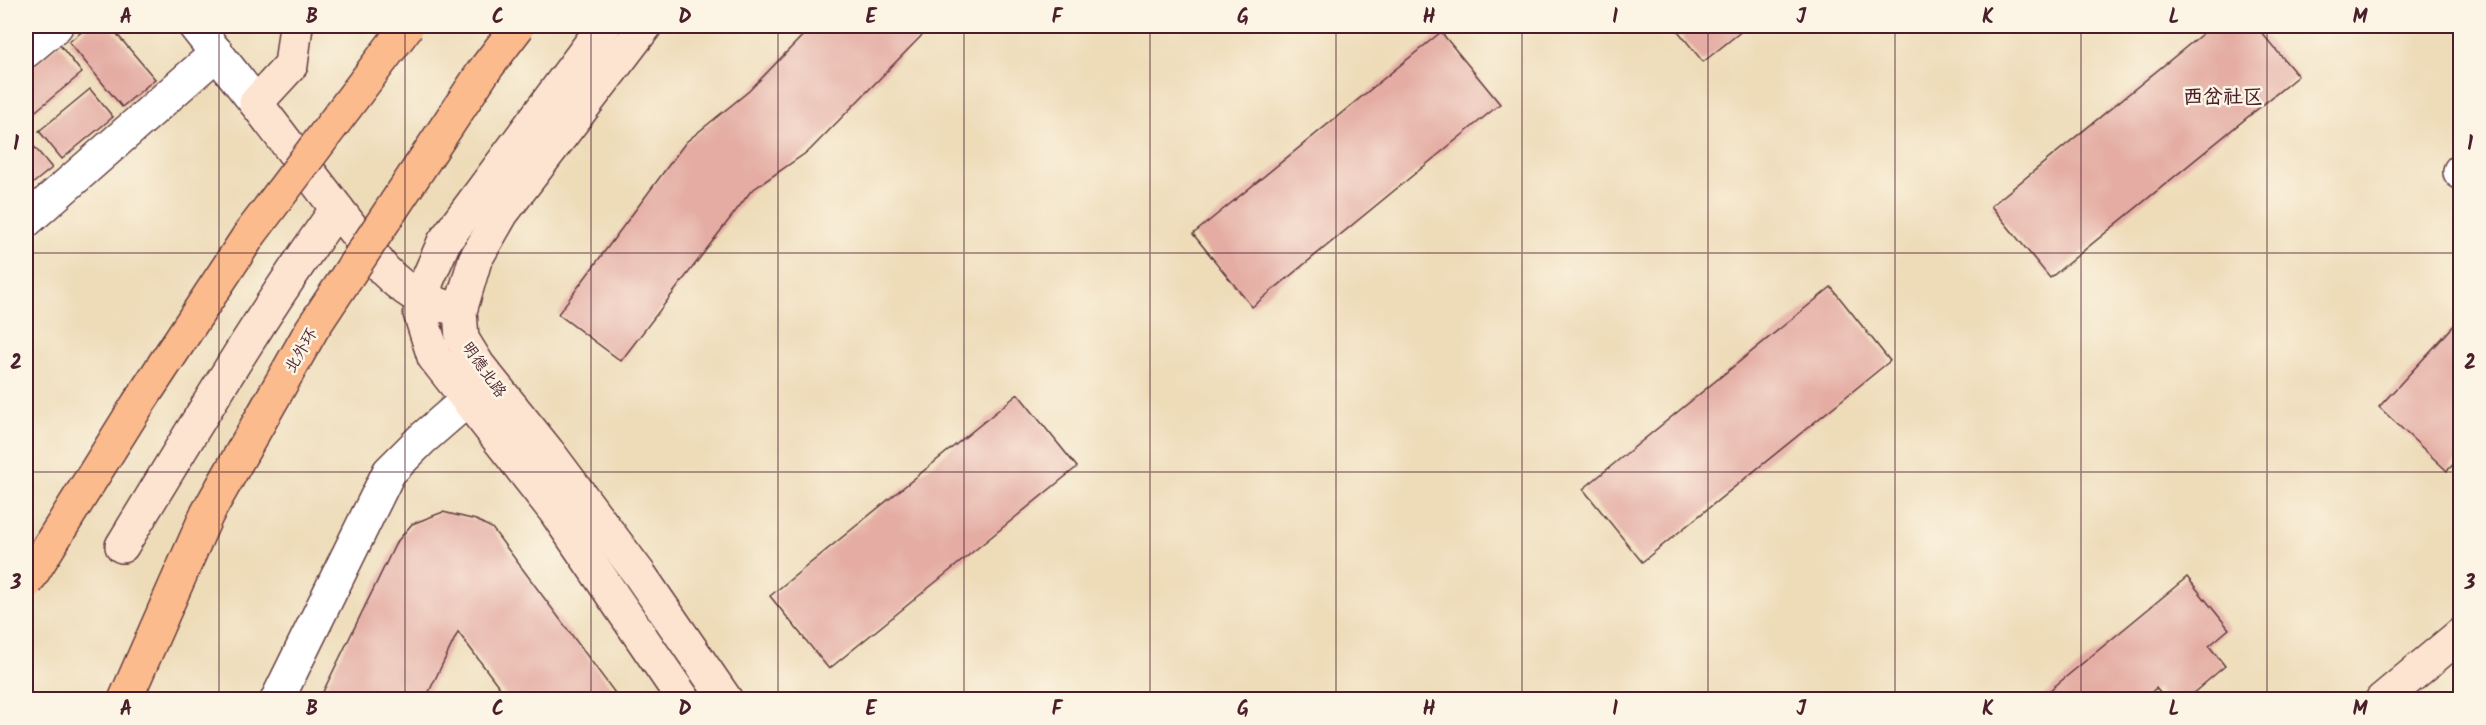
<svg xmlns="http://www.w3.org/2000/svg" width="2486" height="725" viewBox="0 0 2486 725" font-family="Kalam,'LXGW WenKai TC',sans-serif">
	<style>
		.building { fill: #e4aca3 }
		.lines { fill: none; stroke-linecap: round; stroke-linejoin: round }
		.street-casing { stroke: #633b40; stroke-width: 36 }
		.secondary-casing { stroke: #633b40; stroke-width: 36 }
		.street { stroke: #fff; stroke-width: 33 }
		.secondary { stroke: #fde4d1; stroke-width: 33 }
		.highway-bridge-casing { stroke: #633b40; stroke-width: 36; stroke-linecap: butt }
		.highway-bridge { stroke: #fbbb8c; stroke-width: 33 }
		.grid { fill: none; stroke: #4a1f2b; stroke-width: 1.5; stroke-opacity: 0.55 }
		.labels { text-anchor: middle; stroke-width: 5; stroke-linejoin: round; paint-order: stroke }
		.street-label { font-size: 16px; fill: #4a1f2b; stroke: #fcf5e5 }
		.quarter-label { font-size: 20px; font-weight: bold; fill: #4a1f2b; stroke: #fcf5e5 }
		.neatline { fill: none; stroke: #4a1f2b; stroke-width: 2 }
		.grid-label { font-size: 20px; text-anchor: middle; font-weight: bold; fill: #4a1f2b }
	</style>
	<rect width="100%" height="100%" fill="#fcf5e5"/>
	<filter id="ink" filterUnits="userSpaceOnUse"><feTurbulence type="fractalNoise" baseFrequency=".0167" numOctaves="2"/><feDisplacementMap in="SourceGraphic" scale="12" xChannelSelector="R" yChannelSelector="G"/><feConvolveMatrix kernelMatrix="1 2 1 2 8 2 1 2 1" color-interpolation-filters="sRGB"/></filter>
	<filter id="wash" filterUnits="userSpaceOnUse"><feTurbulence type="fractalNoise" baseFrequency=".008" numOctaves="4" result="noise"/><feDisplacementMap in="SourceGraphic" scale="24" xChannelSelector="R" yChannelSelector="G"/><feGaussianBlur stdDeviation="1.35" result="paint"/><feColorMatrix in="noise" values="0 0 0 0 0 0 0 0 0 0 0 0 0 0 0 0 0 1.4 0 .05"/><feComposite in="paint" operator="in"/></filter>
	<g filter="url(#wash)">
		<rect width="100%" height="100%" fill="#eedcb9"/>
		<g id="blocks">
			<g class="building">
				<path d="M89,26H110L155,79L122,107L69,42Z"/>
				<path d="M812,26H931L810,150L751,191L621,361L558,314L686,142L749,91Z"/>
				<path d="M1674,26H1748L1703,62Z"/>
				<path d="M2212,26H2256L2298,76L2050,278L1991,206Z"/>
				<path d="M1441,32L1500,104L1252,307L1193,234Z"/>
				<path d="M59,44L82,73L26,119V71Z"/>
				<path d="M90,89L113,117L62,159L39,131Z"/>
				<path d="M26,137L52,168L26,189Z"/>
				<path d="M1831,287L1890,361L1642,562L1583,489Z"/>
				<path d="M2460,319V457L2447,471L2379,407Z"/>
				<path d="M1018,394L1077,467L829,669L770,596Z"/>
				<path d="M443,512L476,520L492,528L615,693L606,700H509L458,632L425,700H319L396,543L412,524Z"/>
				<path d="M2187,577L2229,629L2209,646L2225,666L2185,700H2166L2156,688L2143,700H2038Z"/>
			</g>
		</g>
	</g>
	<g filter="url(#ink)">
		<use href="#blocks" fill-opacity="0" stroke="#633b40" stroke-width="1.5"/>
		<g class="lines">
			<defs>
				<g id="street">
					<path d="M195,26L256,103"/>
					<path d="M26,51L56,26"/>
					<path d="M2460,172V171"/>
					<path d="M26,221L217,53"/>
					<path d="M277,700L389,472L421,440L489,381"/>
				</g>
				<g id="secondary">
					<path d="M296,26L291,65L256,103L384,270C404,290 417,298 444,306"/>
					<path d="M604,26L444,242L427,281L420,313L434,357L555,511L684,700"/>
					<path d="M645,26L502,213L475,260L460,311L462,339L478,365L548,452L640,575L726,700"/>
					<path d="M122,546C191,433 259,317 337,209"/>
					<path d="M2382,700L2460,635"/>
				</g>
			</defs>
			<use href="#street" class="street-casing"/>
			<use href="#secondary" class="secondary-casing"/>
			<use href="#street" class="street"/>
			<use href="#secondary" class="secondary"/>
			<defs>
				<g id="highway-bridge">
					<path d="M26,583L138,404L250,234L407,26"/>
					<path d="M125,700L207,514L312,329L483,72L518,26"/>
				</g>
			</defs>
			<use href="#highway-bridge" class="highway-bridge-casing"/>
			<use href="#highway-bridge" class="highway-bridge"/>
		</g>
	</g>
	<path class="grid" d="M219,26V700M405,26V700M591,26V700M778,26V700M964,26V700M1150,26V700M1336,26V700M1522,26V700M1708,26V700M1895,26V700M2081,26V700M2267,26V700M26,253H2460M26,472H2460"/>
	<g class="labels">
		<g class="street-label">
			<text transform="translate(300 350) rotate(-60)" y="6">北外环</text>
			<text transform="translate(485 369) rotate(55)" y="6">明德北路</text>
		</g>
		<g class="quarter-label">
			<text x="2223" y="103">西岔社区</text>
		</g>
	</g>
	<rect width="2486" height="725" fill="none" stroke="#fcf5e5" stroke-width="66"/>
	<rect x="33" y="33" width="2420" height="659" class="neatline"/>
	<g class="grid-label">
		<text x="126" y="23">A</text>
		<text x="312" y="23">B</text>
		<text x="498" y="23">C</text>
		<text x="685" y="23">D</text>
		<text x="871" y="23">E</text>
		<text x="1057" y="23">F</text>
		<text x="1243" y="23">G</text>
		<text x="1429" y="23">H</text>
		<text x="1615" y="23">I</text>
		<text x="1801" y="23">J</text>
		<text x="1988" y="23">K</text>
		<text x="2174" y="23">L</text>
		<text x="2360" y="23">M</text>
		<text x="16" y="150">1</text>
		<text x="2470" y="150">1</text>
		<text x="16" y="369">2</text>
		<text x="2470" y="369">2</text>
		<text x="16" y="589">3</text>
		<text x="2470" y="589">3</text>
		<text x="126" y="715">A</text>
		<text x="312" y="715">B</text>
		<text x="498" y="715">C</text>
		<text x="685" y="715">D</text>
		<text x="871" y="715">E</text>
		<text x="1057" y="715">F</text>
		<text x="1243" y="715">G</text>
		<text x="1429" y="715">H</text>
		<text x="1615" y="715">I</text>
		<text x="1801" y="715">J</text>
		<text x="1988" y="715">K</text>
		<text x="2174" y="715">L</text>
		<text x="2360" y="715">M</text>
	</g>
</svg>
